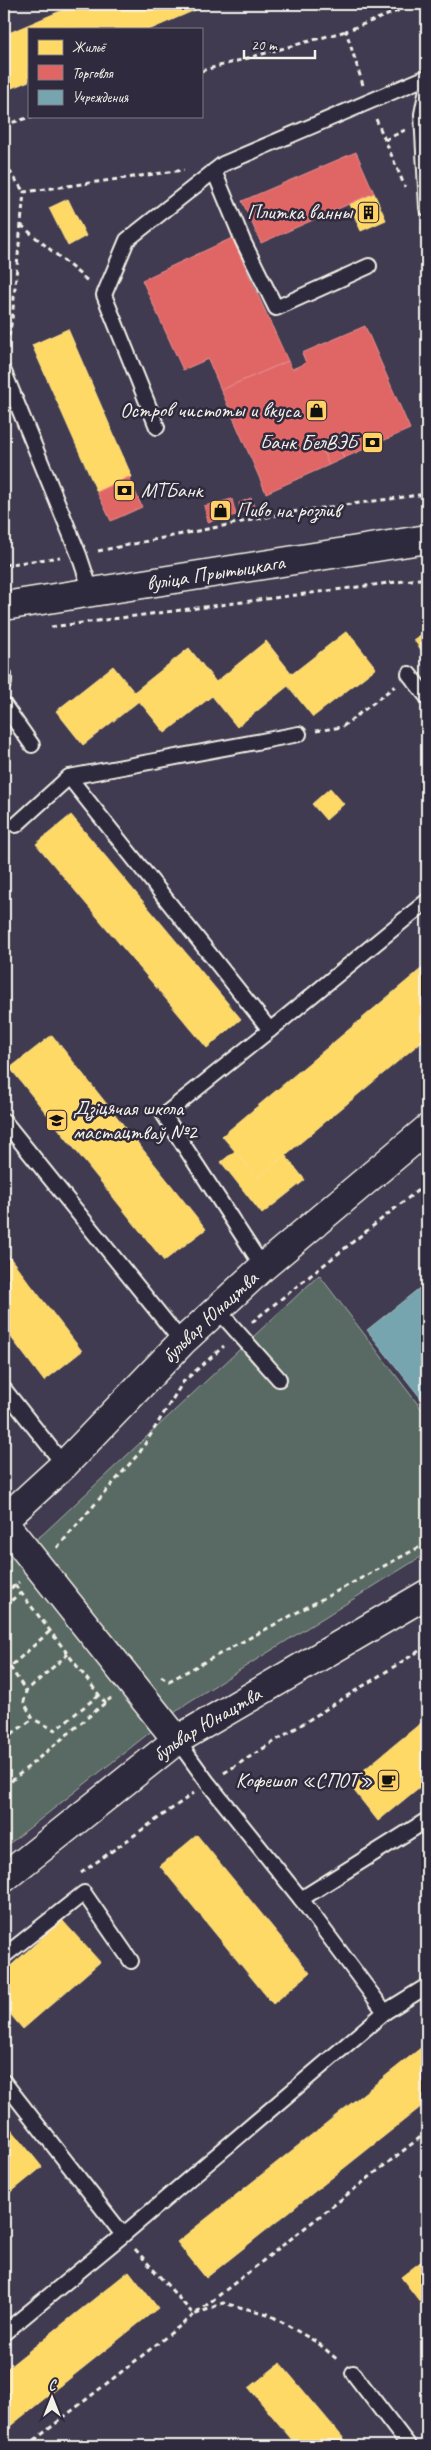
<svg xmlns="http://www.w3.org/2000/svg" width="431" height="2450" viewBox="0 0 431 2450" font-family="Caveat,sans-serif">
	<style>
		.green { fill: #596b64; stroke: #a6aea6 }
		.homes { fill: #ffd966; stroke: #fce08d }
		.shops { fill: #e06666; stroke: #e6908d }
		.public { fill: #76a5af; stroke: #9cbcc0 }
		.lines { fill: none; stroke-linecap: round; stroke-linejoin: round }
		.lane-casing { stroke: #f4f1e8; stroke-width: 18 }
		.street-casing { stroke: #f4f1e8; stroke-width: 31 }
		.secondary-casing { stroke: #f4f1e8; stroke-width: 31 }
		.path { stroke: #f4f1e8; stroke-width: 3; stroke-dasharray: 5 4; stroke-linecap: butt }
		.lane { stroke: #2f2a3d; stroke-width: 14 }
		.street { stroke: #2f2a3d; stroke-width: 28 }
		.secondary { stroke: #2f2a3d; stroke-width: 28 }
		.labels { text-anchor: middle; stroke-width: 5; stroke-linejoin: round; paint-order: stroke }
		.poi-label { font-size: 21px; fill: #f4f1e8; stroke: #2f2a3d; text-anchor: end }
		.street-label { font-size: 21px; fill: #f4f1e8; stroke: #2f2a3d }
	</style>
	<rect width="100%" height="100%" fill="#403b50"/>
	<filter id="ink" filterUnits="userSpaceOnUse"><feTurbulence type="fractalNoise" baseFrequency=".02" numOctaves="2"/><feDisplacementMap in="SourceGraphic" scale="10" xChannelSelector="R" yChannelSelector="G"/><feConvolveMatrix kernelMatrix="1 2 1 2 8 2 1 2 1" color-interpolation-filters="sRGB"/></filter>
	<g filter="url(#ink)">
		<path class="green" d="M319,1275L427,1416V1553L187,1703L4,1848V1564L43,1534Z"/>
		<g class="homes">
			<path d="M77,4H209L151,29H29V81L4,91V35Z"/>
			<path d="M374,193L386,220L361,231L349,204Z"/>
			<path d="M68,199L86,236L68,246L49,208Z"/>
			<path d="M68,329L132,477L97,492L32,345Z"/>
			<path d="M347,631L376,668L313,717L288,686L237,727L212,696L165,733L139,701L83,745L56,711L113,666L134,692L189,648L216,682L266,641L292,674Z"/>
			<path d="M427,631V658L414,640Z"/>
			<path d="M330,788L344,804L326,820L312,804Z"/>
			<path d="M71,815L241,1019L207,1048L36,844Z"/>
			<path d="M427,964V1037L258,1178L222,1136Z"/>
			<path d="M52,1035L206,1229L164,1261L10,1068Z"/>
			<path d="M235,1151L258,1178L285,1155L305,1180L262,1214L221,1162Z"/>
			<path d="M4,1250L82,1351L44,1381L4,1328Z"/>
			<path d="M427,1718V1781L378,1821L348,1783Z"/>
			<path d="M197,1835L310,1973L273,2004L160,1866Z"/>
			<path d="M62,1920L100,1962L23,2029L4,2007V1972Z"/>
			<path d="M427,2043V2102L206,2278L177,2242Z"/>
			<path d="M4,2120L42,2167L4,2198Z"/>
			<path d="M427,2257V2311L401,2277Z"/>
			<path d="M129,2271L158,2308L4,2431V2371Z"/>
			<path d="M280,2363L350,2446H297L249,2388Z"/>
		</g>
		<g class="shops">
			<path d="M356,152L374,193L261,243L242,201Z"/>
			<path d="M232,238L288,361L221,390L208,359L183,370L142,280Z"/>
			<path d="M365,326L410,429L344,458L338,444L323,451L329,465L266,493L221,390L288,361L292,369L306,363L302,353Z"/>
			<path d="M338,444L344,458L329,465L323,451Z"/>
			<path d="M129,477L142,507L111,521L97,492Z"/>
			<path d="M251,498L254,507L241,512L239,503Z"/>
			<path d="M232,499L236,515L208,522L204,506Z"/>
		</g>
		<path class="public" d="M427,1282V1406L367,1330Z"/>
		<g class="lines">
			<defs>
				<g id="lane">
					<path d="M427,89L422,114L427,208"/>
					<path d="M214,171L243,241L276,308L369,266"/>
					<path d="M4,372L79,555L92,594"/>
					<path d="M157,427L104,295L127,240L223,164L427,77"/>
					<path d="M409,674L427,697"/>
					<path d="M4,675V683"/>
					<path d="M4,705L32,745"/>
					<path d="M69,777L299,734"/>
					<path d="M16,825L69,777L270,1030L164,1115L263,1267"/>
					<path d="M270,1030L427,901"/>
					<path d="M4,1121L182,1342"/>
					<path d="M217,1309L279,1379"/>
					<path d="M4,1389L64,1465"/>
					<path d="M177,1740L208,1783L301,1899L427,1820"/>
					<path d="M301,1899L385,2012L427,1986"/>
					<path d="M4,1956L84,1893L131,1961"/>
					<path d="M4,2082L123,2235"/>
					<path d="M4,2333L123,2235L385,2012"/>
					<path d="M353,2373L409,2446"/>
				</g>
				<path id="street" d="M4,1523L177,1740"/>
				<g id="secondary">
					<path id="s1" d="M4,606L427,539"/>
					<path id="s2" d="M4,1520L64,1465L182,1342L263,1267L427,1129"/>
					<path id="s3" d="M4,1878L177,1740L427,1594"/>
				</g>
			</defs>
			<use href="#lane" class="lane-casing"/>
			<use href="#street" class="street-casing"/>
			<use href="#secondary" class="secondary-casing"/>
			<g class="path">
				<path d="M201,71L346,31"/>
				<path d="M363,85L346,31L416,4"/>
				<path d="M376,119L405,187"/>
				<path d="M4,125L34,116"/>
				<path d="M385,140L405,130"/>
				<path d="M4,163L24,192"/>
				<path d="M21,225L89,282"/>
				<path d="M423,227L427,238"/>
				<path d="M6,354L12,319L24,192L184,170"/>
				<path d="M98,551L292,512L427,494"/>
				<path d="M4,565L60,557"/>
				<path d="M51,627L427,578"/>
				<path d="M316,731L342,727L395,686"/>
				<path d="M252,1322L427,1183"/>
				<path d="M57,1548L140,1452L183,1382L224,1346"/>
				<path d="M15,1585L106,1704"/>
				<path d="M4,1594L19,1582"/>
				<path d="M4,1606L21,1593"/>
				<path d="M68,1654L26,1691L24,1702L33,1719L55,1730L99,1695"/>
				<path d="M4,1667H10L50,1631"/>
				<path d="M10,1667L26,1691"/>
				<path d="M161,1676L169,1681L427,1543"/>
				<path d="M4,1739L33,1719"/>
				<path d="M224,1773L427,1646"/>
				<path d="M4,1787L111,1698"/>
				<path d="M81,1873L194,1793"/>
				<path d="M135,2249L194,2315L223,2303L268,2314L318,2343L339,2361"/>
				<path d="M27,2446L427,2132"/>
			</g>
			<use href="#lane" class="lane"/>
			<use href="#street" class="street"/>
			<use href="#secondary" class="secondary"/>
		</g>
	</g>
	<defs>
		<symbol id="building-square" viewBox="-11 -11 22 22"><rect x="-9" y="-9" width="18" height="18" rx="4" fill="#ffd166" stroke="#2f2a3d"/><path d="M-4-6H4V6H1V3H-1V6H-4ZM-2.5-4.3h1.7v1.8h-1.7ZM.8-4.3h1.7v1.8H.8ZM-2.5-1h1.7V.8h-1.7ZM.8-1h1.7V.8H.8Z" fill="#111"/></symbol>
		<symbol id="shop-square" viewBox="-11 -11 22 22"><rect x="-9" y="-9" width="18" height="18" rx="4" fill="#ffd166" stroke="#2f2a3d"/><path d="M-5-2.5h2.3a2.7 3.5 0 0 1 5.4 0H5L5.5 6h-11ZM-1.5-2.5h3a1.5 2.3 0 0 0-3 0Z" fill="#111"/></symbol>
		<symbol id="bank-square" viewBox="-11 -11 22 22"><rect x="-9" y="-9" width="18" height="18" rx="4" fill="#ffd166" stroke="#2f2a3d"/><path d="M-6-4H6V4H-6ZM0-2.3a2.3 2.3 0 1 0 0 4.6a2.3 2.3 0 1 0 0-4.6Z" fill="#111"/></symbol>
		<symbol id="school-square" viewBox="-11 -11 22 22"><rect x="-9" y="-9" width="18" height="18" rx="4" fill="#ffd166" stroke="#2f2a3d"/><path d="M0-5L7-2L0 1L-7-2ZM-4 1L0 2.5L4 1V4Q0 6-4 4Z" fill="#111"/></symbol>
		<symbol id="cafe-square" viewBox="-11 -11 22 22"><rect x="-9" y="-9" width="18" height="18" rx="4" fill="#ffd166" stroke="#2f2a3d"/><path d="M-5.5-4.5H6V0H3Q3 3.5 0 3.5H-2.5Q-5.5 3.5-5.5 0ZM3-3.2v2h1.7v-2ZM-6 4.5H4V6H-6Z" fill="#111"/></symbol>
	</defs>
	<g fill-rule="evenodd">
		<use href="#building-square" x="356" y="200" width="25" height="25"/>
		<use href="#shop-square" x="304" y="398" width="25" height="25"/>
		<use href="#bank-square" x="360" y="430" width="25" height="25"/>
		<use href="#bank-square" x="112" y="478" width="25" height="25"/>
		<use href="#shop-square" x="208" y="498" width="25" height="25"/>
		<use href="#school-square" x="44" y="1108" width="25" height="25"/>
		<use href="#cafe-square" x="376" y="1768" width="25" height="25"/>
	</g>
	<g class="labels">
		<g class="poi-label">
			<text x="352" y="219">Плитка ванны</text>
			<text x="300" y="417">Остров чистоты и вкуса</text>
			<text x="357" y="449">Банк БелВЭБ</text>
			<text x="141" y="497" text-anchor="start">МТБанк</text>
			<text x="236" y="517" text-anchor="start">Пиво на розлив</text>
			<text x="73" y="1115" text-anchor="start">Дзіцячая школа<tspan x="73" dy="24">мастацтваў №2</tspan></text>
			<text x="373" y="1787">Кофешоп «СПОТ»</text>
		</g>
		<g class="street-label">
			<text dy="7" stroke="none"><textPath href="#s1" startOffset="214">вуліца Прытыцкага</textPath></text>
			<text dy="7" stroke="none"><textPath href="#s2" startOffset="289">бульвар Юнацтва</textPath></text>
			<text dy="7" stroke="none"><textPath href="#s3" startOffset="255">бульвар Юнацтва</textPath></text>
		</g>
	</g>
	<rect width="431" height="2450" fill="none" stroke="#2f2a3d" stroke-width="20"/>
	<rect x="10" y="10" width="411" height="2430" fill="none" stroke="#f4f1e8" stroke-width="2" filter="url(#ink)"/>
	<rect x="28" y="28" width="175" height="90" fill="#2f2a3d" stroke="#7e7a81"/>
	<rect x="38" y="40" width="25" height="15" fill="#ffd966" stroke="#7e7a81"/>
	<text x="72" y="52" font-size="15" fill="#f4f1e8">Жильё</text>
	<rect x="38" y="65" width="25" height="15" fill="#e06666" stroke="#7e7a81"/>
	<text x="72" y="78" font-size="15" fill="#f4f1e8">Торговля</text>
	<rect x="38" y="90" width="25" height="15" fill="#76a5af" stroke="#7e7a81"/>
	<text x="72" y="102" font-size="15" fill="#f4f1e8">Учреждения</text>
	<g transform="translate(52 2398)" stroke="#2f2a3d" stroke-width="4" paint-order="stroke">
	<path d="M0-4L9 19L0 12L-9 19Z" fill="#f4f1e8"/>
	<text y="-8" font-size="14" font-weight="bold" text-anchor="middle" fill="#f4f1e8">С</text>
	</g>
	<path d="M244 50v8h71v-8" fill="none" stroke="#f4f1e8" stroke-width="2.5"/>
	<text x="251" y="50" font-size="15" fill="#f4f1e8" stroke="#2f2a3d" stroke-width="4" paint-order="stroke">20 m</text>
</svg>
